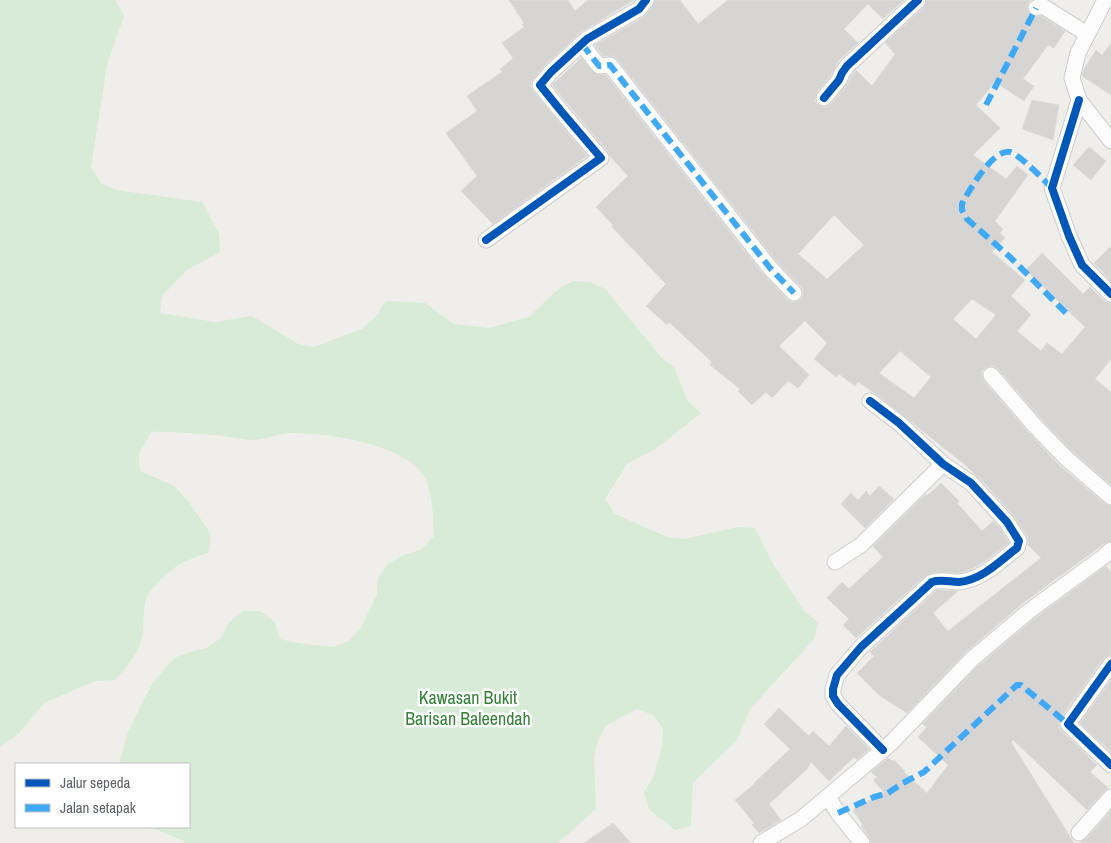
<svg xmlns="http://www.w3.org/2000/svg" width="1111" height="843" viewBox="0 0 1111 843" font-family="'Archivo Narrow',sans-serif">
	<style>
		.green { fill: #d8ebd6 }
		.building { fill: #d6d5d3; stroke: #deddd9; fill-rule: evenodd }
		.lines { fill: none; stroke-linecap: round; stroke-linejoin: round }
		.minor-casing { stroke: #cbcccc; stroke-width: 17 }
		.minor { stroke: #fdfcfc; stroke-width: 15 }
		.quiet { stroke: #3fa9f5; stroke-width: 6; stroke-dasharray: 12 6; stroke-linecap: butt }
		.cycleway-casing { stroke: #fff; stroke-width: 11 }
		.cycleway { stroke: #0057b8; stroke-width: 8 }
		.labels { text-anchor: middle; stroke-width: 5; stroke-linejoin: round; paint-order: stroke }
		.park-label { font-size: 18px; fill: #348238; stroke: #fff }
	</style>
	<rect width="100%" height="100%" fill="#efeeea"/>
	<path class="green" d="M0,0H115L124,16L107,65L91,167L101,183L116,190L202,202L219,234L220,252L187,270L162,296L160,313L215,322L252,316L298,344L314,347L362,329L376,316L386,301L425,303L454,324L489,328L529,317L556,291L572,281L590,282L605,289L661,357L674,367L687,400L701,413L657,448L627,464L605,499L615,514L667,537L684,539L738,527L755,528L774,566L805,612L818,622L814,639L750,709L737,740L693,783L691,826L675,830L649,809L644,792L653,778L662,747L663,729L653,715L637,709L606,725L598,740L594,757L596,809L558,843H184V841L155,829L154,827H189V764H119L128,732L142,703L152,684L174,658L190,652L207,648L222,637L229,622L243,611H260L275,622L280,639L297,643L333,647L349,641L361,628L377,594L378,578L388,564L403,555L421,550L434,536C433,518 433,489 422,473C400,443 326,433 291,433C278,433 266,440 253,440C243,440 233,437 223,436C199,434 175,431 151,432L139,454L140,471L174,486L188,501L211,534L209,552C199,556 187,560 177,566C169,571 149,590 146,599C143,610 144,619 143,630C142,650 128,665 115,680L95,681L44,703L19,733L0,747Z"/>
	<g class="building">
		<path d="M509,0H568L575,11L588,0H634L581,32L545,65L531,82V87L533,91L587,156L493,224L461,191L477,176L446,133L477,111L467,96L502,72L500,69L513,58L502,43L524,27L522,24L524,23Z"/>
		<path d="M655,0H680L698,24L728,0H904L883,19L868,4L844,29L858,43L839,60L831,75L817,92L815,97V102L818,105L823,107H828L831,104L846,86L850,78L856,70L872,86L895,54L885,43L924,7L927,0H1031L1028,3L1027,8L1029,14L1032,17H1036L1041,16L1065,31L1054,48L1048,45L1023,79L1034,86L1024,101L995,82L976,105L1000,128L973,155L1006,179L1017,166L1028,175L995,221L1003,229L1000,233L1005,238L992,252L1025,280L1011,296L1031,315L1017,331L1041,351L1047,343L1062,354L1085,327L1026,270L1042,253L1083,294L1090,287L1104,301L1111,303V359L1095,379L1111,392V485L1072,451L1042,420L998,369L994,366H989L985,368L982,371V376L984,381L1028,432L1059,465L1105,504L1111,506V541L1105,543L1023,603L966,652L907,713L880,696L857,673L874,656L870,652L937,590L958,591L933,613L948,631L1041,558L1028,545V540L1027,536L1014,516L987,486L963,463L876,394L858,382L855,386L839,374L836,377L814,359L827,343L805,321L779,346L809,375L798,388L788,381L772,398L766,392L752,405L738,391L740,389L710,365L712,362L669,322L667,325L646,306L666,284L612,227L613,225L596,207L628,176L610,156L608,152L552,85L581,58L595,74L606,75L763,274L787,299L791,302H797L801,299L803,295V290L801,287L777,262L617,59L613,56H603L595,45L644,17L653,6ZM834,215L864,245L827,279L798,254ZM972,299L996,315L976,339L953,319ZM900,351L931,377L914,398L879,373Z"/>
		<path d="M1111,43V95L1082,76L1084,69L1096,50L1102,55Z"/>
		<path d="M1032,100L1059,105L1053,140L1022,129Z"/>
		<path d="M1089,147L1106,161L1091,180L1073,165Z"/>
		<path d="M1111,246V281L1094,263Z"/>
		<path d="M941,483L959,501L957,503L982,531L993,521L1000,528L1009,543L985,561L972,569L958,573L934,572L926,575L856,638L843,625L849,619L827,598L842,582L849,589L883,557L873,546L926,494L927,496Z"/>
		<path d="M879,486L894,499L865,528L841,504L851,493L858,500L866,491L870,496Z"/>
		<path d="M1106,566L1111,572V655L1107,656L1103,659L1060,719L1059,723V727L1062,731L1097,765L1090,772L1108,788L1104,791L1087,810L1013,740L1011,742L1074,843H871L869,837L861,826L863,825L853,810L884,792L873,780L877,777L871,772L888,758L893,761L894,760L905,771L904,772L927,793L948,765L918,737L927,727L922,724L978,666L1035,618Z"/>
		<path d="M1111,680V750L1110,751L1080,723Z"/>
		<path d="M779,708L809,736L813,731L829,746L846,726L869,749L857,760L854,757L829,781L811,762L807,769L769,804L781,820L759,833L752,825L754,823L735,800L754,784V783L790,749L764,724Z"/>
		<path d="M1111,811V843H1080L1086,839Z"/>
		<path d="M613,823L631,843H584Z"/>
	</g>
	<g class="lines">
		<defs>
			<g id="minor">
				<path d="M1105,0L1078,53L1072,78L1079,100L1111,141"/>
				<path d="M1036,8L1039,6L1044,7L1087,34"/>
				<path d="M582,44L599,66L610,65L770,268L794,293"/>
				<path d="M824,98L839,80L842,73L847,66L918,0"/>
				<path d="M1079,100L1052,188L1069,236L1082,265L1111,294"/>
				<path d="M486,240L601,158L561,111L540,85L551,72L587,39L639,9L646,0"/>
				<path d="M991,375L1035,426L1066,458L1111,497"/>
				<path d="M870,401L899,423L943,464L971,483L1007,522L1019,541L1017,548C1000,561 982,580 959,582C950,582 941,579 932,582L861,647L837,675L833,689V696L838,704L883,750"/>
				<path d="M835,562L861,545L943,464"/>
				<path d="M1111,664L1068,724L1111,765"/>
				<path d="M828,797L838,813L862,843"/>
				<path d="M1079,833L1111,797"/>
				<path d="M761,843L801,819L890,744L972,659L1029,611L1103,557L1111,550"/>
			</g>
		</defs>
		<use href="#minor" class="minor-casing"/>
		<use href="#minor" class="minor"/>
		<g class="quiet">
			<path d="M582,44L599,66L610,65L770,268L794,293"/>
			<path d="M986,105L1036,8"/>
			<path d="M1052,188C1045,181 1019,154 1010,152C993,149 973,185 965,198L962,204V210L967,219L1010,257L1067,314"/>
			<path d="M838,813L874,797L888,793L903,783L924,772L1017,685H1021L1068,724"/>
		</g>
		<defs>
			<g id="cycleway">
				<path d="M824,98L839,80L842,73L847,66L918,0"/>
				<path d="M1079,100L1052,188L1069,236L1082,265L1111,294"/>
				<path d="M486,240L601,158L561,111L540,85L551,72L587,39L639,9L646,0"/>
				<path d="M870,401L899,423L943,464L971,483L1007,522L1019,541L1017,548C1000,561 982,580 959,582C950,582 941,579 932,582L861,647L837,675L833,689V696L838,704L883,750"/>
				<path d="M1111,664L1068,724L1111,765"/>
			</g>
		</defs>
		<use href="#cycleway" class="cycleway-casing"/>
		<use href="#cycleway" class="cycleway"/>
	</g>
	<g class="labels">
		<g class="park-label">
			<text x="468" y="704">Kawasan Bukit<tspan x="468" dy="21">Barisan Baleendah</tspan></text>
		</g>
	</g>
	<rect x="15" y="763" width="175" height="65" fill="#ffffff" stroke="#bfc1c3"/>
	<rect x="25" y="779" width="25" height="8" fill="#0057b8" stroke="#bfc1c3"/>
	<text x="60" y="788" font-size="15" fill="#5f6368">Jalur sepeda</text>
	<rect x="25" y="804" width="25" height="8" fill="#3fa9f5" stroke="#bfc1c3"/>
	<text x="60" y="813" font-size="15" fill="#5f6368">Jalan setapak</text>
</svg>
